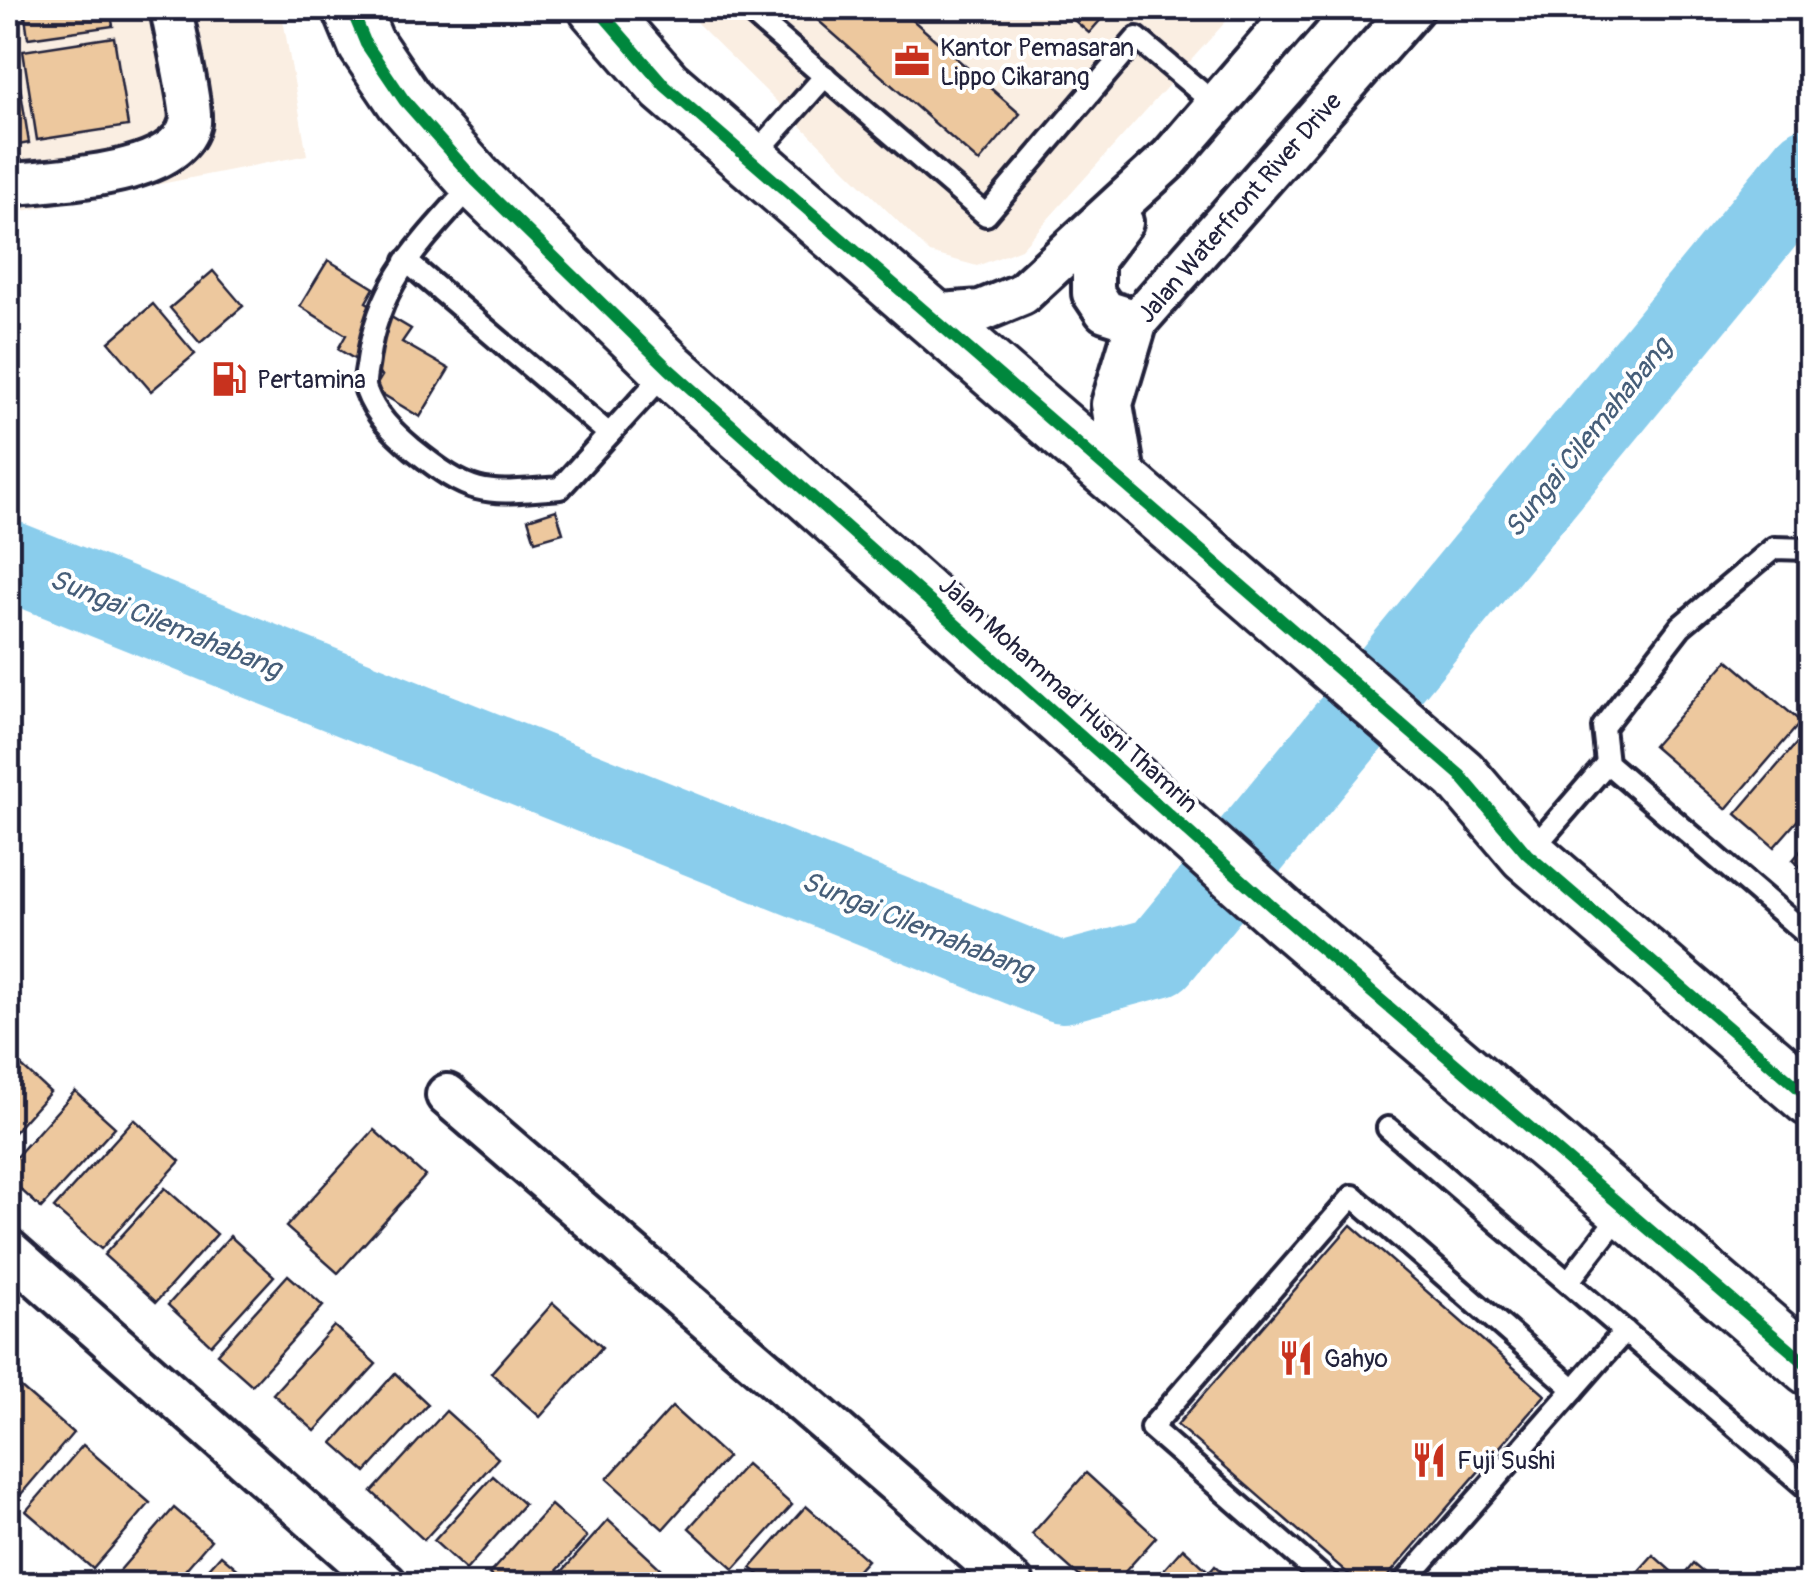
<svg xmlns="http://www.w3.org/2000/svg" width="1818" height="1592" viewBox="0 0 1818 1592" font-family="Pangolin,sans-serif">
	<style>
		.built { fill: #faeee2 }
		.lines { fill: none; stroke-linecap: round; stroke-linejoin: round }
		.river { stroke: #8acdec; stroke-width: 80 }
		.building { fill: #edc89e; stroke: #22223b; stroke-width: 2.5 }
		.lane-casing { stroke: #22223b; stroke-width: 28 }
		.street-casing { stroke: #22223b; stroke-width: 48 }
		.secondary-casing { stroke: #22223b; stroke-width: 62 }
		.lane { stroke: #fff; stroke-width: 20 }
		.street { stroke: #fff; stroke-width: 40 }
		.secondary { stroke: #fff; stroke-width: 55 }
		.cycleway-casing { stroke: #fff; stroke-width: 19 }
		.cycleway { stroke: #00873e; stroke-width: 12 }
		.labels { text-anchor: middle; stroke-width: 8; stroke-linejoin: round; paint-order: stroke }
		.poi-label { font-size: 25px; fill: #22223b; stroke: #fff; text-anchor: start }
		.street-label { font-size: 25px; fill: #22223b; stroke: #fff }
		.water-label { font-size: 28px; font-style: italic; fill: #465e79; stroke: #fff }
	</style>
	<rect width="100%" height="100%" fill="#fff"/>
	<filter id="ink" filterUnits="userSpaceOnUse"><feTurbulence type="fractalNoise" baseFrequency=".01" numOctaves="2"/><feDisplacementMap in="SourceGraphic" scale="20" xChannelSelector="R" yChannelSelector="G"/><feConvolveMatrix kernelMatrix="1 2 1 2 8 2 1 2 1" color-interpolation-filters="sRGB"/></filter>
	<g filter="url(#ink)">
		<g class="built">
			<path d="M8,8H281L307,155L8,214Z"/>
			<path d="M687,8H1238L1021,249L977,266L930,253L697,23Z"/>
		</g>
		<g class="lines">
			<path class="river" d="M8,560L1062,983L1159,957L1810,166"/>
		</g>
		<g class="building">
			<path d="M24,8H110L113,26L28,38Z"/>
			<path d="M804,8H899L1020,114L979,162Z"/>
			<path d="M1060,8H1111L1089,33Z"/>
			<path d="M114,37L128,126L37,140L23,51Z"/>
			<path d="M14,48L29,143L8,147V49Z"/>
			<path d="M328,260L374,288L366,302L411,329L402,342L449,369L420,417L374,389L382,376L338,349L346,335L300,306Z"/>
			<path d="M213,271L243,306L200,343L170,308Z"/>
			<path d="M153,304L195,354L151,391L109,342Z"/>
			<path d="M556,510L563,533L535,541L528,519Z"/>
			<path d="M1728,660L1801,722L1726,809L1653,746Z"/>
			<path d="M1808,730L1810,806L1774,847L1736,814Z"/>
			<path d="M1810,840V876L1793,860Z"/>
			<path d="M15,1060L50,1092L8,1139V1069Z"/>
			<path d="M75,1091L115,1127L41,1208L8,1178V1166Z"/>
			<path d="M134,1119L180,1161L101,1249L54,1208Z"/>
			<path d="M374,1130L425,1176L338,1273L286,1227Z"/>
			<path d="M165,1188L217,1234L156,1302L104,1255Z"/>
			<path d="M1351,1225L1545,1395L1381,1584H1360L1177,1425Z"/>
			<path d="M230,1236L274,1276L211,1345L168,1305Z"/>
			<path d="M288,1275L323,1306L252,1385L217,1354Z"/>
			<path d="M553,1303L602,1347L540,1417L491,1373Z"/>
			<path d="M334,1326L376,1364L315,1431L273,1394Z"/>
			<path d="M395,1373L428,1404L366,1472L333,1443Z"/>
			<path d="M20,1387L73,1433L11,1506L8,1503V1401Z"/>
			<path d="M672,1407L727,1457L663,1529L607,1479Z"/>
			<path d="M446,1411L498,1458L424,1540L372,1492Z"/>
			<path d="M83,1445L150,1503L93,1569L26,1511Z"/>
			<path d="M746,1464L792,1505L734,1569L689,1528Z"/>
			<path d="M1086,1473L1156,1537L1114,1584H1088L1032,1534Z"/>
			<path d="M493,1476L524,1504L466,1570L434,1541Z"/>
			<path d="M551,1505L587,1537L545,1584H501L489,1574Z"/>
			<path d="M806,1506L867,1560L845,1584H770L751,1568Z"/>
			<path d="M174,1508L211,1540L173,1584H108Z"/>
			<path d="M608,1520L660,1568L645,1584H551Z"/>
			<path d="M1183,1548L1206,1569L1192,1584H1151Z"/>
			<path d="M221,1555L255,1584H195Z"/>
			<path d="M1653,1555L1680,1579L1693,1563L1718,1584H1627Z"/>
			<path d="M1215,1566L1236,1584H1199Z"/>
		</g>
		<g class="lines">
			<defs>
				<g id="lane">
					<path d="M745,8L986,215L1137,38L1216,105"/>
					<path d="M753,157L825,76"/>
					<path d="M476,181C424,240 379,279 368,360C367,370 363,382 366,390C375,415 393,432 413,449C474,498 484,494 560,488L668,370"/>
					<path d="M406,261L609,434"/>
					<path d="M1810,549L1774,548L1681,626L1603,727L1607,763L1810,937"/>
					<path d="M1530,852L1607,763"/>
					<path d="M1388,1128L1810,1490"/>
					<path d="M1568,1282L1624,1210"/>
					<path d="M1330,1584L1151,1428L1353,1196L1574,1389"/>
					<path d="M1403,1584L1625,1331"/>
				</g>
				<g id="street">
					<path d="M8,185C53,179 177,178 190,123C193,109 174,27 171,8"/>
					<path d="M1122,222L1093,260V293L1105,311L1137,321"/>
					<path d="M928,315L981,311L1022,294L1170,158L1300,8"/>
					<path d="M1126,487L1112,404L1137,321L1413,8"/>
					<path d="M447,1095L1013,1584"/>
					<path d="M8,1250L386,1584"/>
				</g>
				<g id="secondary">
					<path d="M351,8L366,44L404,100L476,181L669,369L1286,919L1810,1367"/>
					<path d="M597,8L665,86L1460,775L1527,854L1810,1098"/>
				</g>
			</defs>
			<use href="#lane" class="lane-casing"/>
			<use href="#street" class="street-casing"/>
			<use href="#secondary" class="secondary-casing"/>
			<use href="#lane" class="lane"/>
			<use href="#street" class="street"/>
			<use href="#secondary" class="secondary"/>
			<defs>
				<g id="cycleway">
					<path d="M351,8L366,44L404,100L476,181L669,369L1286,919L1810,1367"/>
					<path d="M597,8L665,86L1460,775L1527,854L1810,1098"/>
				</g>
			</defs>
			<use href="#cycleway" class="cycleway-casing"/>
			<use href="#cycleway" class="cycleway"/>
		</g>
	</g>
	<defs>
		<symbol id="office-bare" viewBox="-9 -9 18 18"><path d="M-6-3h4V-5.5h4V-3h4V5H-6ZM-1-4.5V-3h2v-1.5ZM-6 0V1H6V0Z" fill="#c8321e" stroke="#fff" stroke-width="2.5" paint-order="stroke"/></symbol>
		<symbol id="fuel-bare" viewBox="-9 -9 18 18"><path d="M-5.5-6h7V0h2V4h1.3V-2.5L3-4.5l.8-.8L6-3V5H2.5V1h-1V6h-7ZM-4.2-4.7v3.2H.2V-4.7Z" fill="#c8321e" stroke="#fff" stroke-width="2.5" paint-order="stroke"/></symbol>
		<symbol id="restaurant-bare" viewBox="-9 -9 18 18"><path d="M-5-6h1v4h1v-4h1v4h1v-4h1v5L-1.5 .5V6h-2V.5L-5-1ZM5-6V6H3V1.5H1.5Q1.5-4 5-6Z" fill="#c8321e" stroke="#fff" stroke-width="2.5" paint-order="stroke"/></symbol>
	</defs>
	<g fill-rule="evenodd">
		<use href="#office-bare" x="887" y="36" width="50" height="50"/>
		<use href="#fuel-bare" x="204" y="354" width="50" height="50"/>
		<use href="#restaurant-bare" x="1271" y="1333" width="50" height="50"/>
		<use href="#restaurant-bare" x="1404" y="1435" width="50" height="50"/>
	</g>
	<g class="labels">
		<g class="poi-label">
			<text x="940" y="56">Kantor Pemasaran<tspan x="940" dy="29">Lippo Cikarang</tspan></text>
			<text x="257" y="388">Pertamina</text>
			<text x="1324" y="1367">Gahyo</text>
			<text x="1457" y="1469">Fuji Sushi</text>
		</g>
		<g class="street-label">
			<text transform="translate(1239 207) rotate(-49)" y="9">Jalan Waterfront River Drive</text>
			<text transform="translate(1069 694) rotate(42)" y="9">Jalan Mohammad Husni Thamrin</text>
		</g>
		<g class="water-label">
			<text transform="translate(1587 437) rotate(-51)" y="10">Sungai Cilemahabang</text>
			<text transform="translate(166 623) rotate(22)" y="10">Sungai Cilemahabang</text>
			<text transform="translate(918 925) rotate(22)" y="10">Sungai Cilemahabang</text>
		</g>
	</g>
	<rect width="1818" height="1592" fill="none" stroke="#fff" stroke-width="40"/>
	<rect x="20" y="20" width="1778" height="1552" fill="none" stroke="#22223b" stroke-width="4" filter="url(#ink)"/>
</svg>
